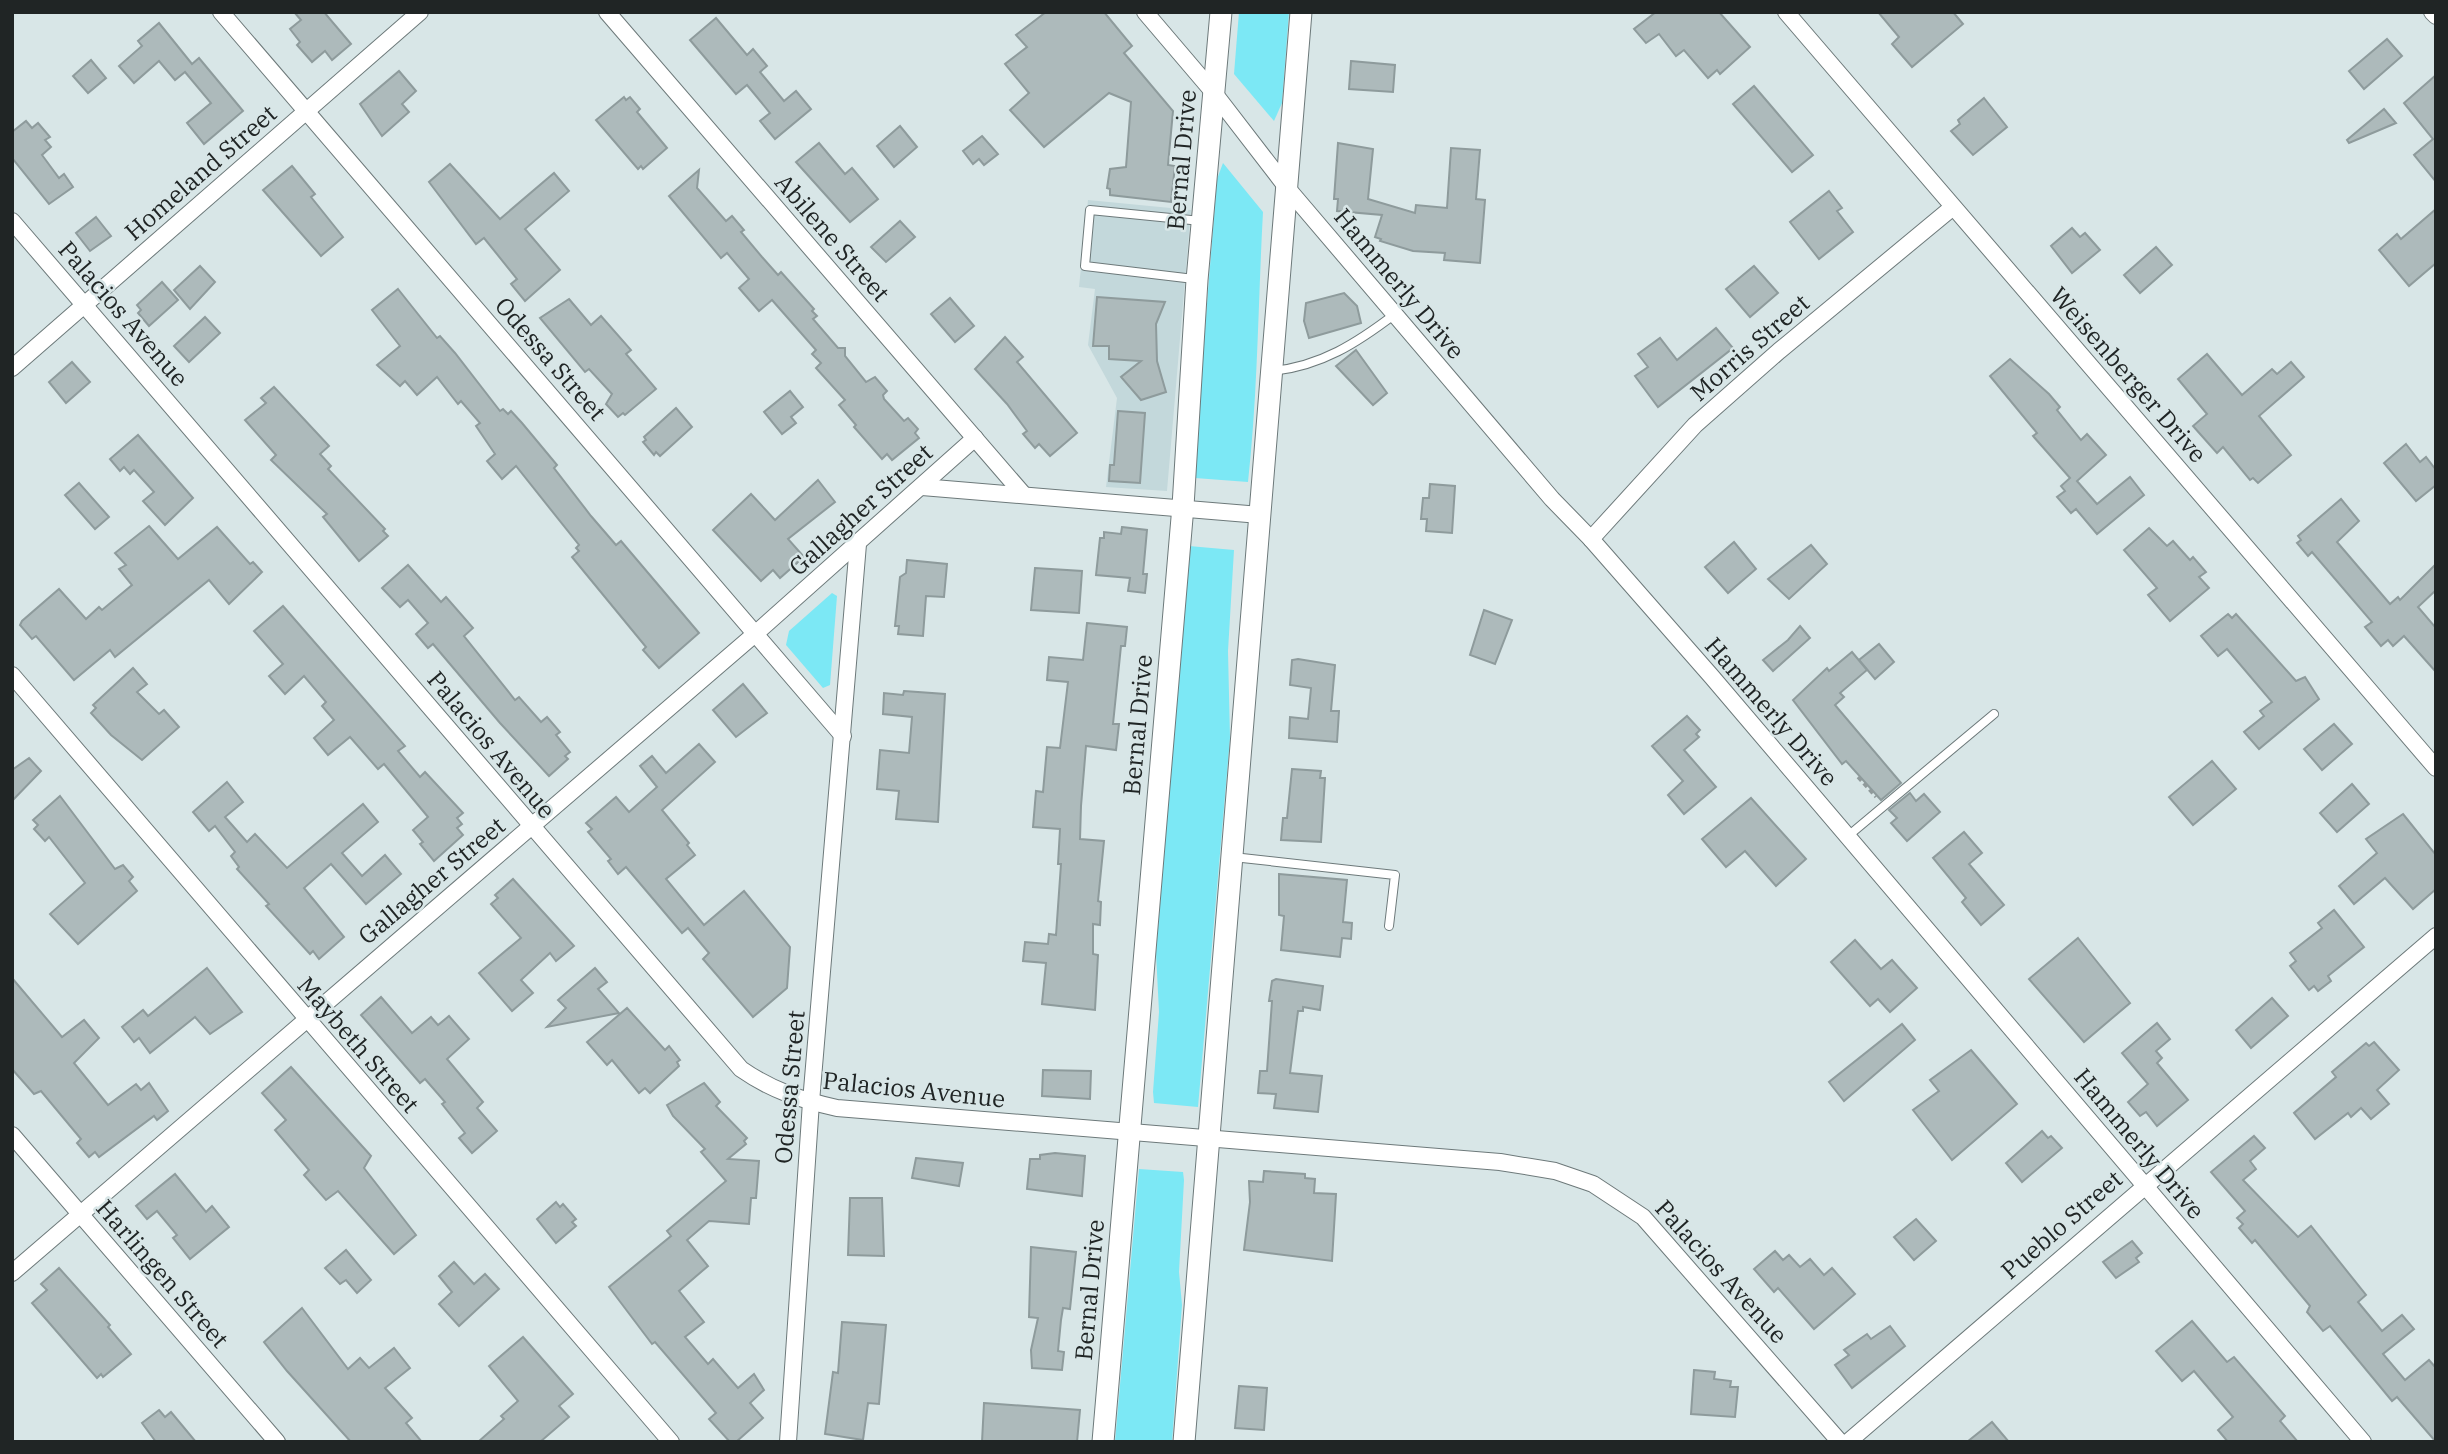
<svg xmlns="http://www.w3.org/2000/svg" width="2448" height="1454" viewBox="0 0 2448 1454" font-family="'IBM Plex Serif',serif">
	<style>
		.built { fill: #c3d8db }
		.green { fill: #7ce8f5 }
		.building { fill: #adbabb; stroke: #8e9b9c; stroke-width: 2 }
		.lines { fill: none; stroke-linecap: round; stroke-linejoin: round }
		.service-casing { stroke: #6d797a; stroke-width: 10 }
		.minor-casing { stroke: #6d797a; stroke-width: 18 }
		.tertiary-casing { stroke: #6d797a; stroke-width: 23 }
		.path { stroke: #909a9b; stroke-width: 3.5; stroke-dasharray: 5 3.5; stroke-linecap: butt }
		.service { stroke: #fff; stroke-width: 8 }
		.minor { stroke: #fff; stroke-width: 16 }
		.tertiary { stroke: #fff; stroke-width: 21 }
		.labels { text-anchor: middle; stroke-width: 5; stroke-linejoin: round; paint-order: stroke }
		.street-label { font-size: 24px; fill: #202525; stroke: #d8e6e7 }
	</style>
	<rect width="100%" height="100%" fill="#d8e6e7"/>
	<path class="built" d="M1088,200L1191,210L1167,491L1106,487L1117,398L1088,345L1095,289L1079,287Z"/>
	<g class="green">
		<path d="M1239,12H1289L1282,103L1274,121L1234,74Z"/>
		<path d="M1223,163L1263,212C1258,302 1258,392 1248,482L1195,478L1194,466L1217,179Z"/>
		<path d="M1189,546L1234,550L1228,651L1230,738L1198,1107L1154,1103L1153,1092L1159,1012L1156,953Z"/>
		<path d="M832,593L837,596L830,685L823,688L786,645L789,631Z"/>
		<path d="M1139,1169L1183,1172L1184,1180L1179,1272L1182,1305L1172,1442H1115Z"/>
	</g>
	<g class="building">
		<path d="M294,12H324L351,44L332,60L325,51L312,62L297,45L300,42L290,29L301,20Z"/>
		<path d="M1046,12H1104L1132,46L1124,53L1173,111L1168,165L1175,166L1171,202L1110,195V189L1107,188L1110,169L1126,167L1131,102L1109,93L1044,147L1010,110L1029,93L1005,64L1027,47L1016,35Z"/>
		<path d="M1656,12H1719L1750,47L1720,74L1717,70L1708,78L1684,50L1676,56L1659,34L1646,43L1634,29Z"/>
		<path d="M1878,12H1953L1963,24L1912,67L1892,44L1899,37Z"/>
		<path d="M716,18L747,55L753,49L767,66L760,72L784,101L796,91L811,109L775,139L760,121L770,113L747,85L736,94L690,40Z"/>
		<path d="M159,23L192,64L199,58L243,111L204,144L187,123L211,103L185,72L175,80L159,61L134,83L119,66L142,46L138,41Z"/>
		<path d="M2387,39L2402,56L2364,89L2349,71Z"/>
		<path d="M91,60L106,78L88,93L73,76Z"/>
		<path d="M1351,61L1395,65L1393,92L1349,89Z"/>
		<path d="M399,71L416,91L402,104L409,112L382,136L360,104Z"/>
		<path d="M2436,75V182L2414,155L2433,139L2404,103Z"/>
		<path d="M1754,86L1813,155L1792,172L1733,104Z"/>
		<path d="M624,97L626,100L630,97L640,109L637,112L667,148L643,169L641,166L638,169L596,120Z"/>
		<path d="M1984,98L2007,127L1973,155L1951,131L1960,124L1958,120Z"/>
		<path d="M2384,109L2396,123L2349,143L2347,140Z"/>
		<path d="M26,121L32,128L38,123L50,137L45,140L51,147L42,155L59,178L64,174L73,187L49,204L12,158V132Z"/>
		<path d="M900,126L917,147L894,167L877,146Z"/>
		<path d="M982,136L998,154L984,165L979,159L973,164L963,151Z"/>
		<path d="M819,143L845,174L852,168L878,199L850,222L796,162Z"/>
		<path d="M1338,143L1373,149L1368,199L1415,213L1416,205L1447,208L1451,148L1480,150L1476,199L1485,200L1480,263L1444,260L1445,253L1413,251L1380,241L1381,239L1375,237L1382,215L1337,211L1338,199H1334Z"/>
		<path d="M450,164L500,219L554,173L569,191L525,229L560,270L525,301L511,284L517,279L484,238L476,244L429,182Z"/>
		<path d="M292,166L315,194L311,197L343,237L321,256L263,190Z"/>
		<path d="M699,170L697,188L726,221L732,216L744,230L741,232L762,257L778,275L781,272L814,309L812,311L817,316L813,319L838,348H845V356L866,382L875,377L887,391L883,395L884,399L904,421L908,418L918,429L915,433L919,438L892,460L887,454L882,459L854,427L856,425L839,405L845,400L816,368L821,363L812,354L816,350L772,300L759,311L739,288L749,279L727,253L721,258L669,196Z"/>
		<path d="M1829,191L1842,208L1837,211L1853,232L1819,259L1790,222Z"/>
		<path d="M2436,209V263L2409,286L2379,250L2397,234L2401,239Z"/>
		<path d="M96,217L111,236L90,251L76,233Z"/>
		<path d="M900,221L915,237L886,262L871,247Z"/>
		<path d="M2072,228L2080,237L2085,233L2100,250L2072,273L2051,246Z"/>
		<path d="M2156,247L2172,265L2140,293L2124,275Z"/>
		<path d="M200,266L215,282L190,309L174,290Z"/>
		<path d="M1754,266L1778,293L1750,317L1726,289Z"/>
		<path d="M162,282L178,300L149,326L138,313L141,310L137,305Z"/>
		<path d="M398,289L437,338L440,336L455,353L500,411L503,409L508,414L511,411L522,423L557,465L554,468L591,516L616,545L621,541L699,633L659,668L643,650L646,647L572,557L579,551L576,548L579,545L516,466L502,479L487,461L495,454L476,426L480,423L461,401L458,404L437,377L417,395L405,381L400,386L377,365L400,346L372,310Z"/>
		<path d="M1344,293L1357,306L1361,323L1309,338L1304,321L1306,303Z"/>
		<path d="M1097,297L1165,302L1156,324L1157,361L1166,392L1141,400L1121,377L1141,361L1109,359V346H1093Z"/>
		<path d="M950,298L974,326L955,342L931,314Z"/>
		<path d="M569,299L591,325L601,316L631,350L626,354L656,389L625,415L623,413L618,417L606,404L612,394L589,369L585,372L540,318Z"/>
		<path d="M205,317L220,333L189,362L174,346Z"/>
		<path d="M1716,328L1733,348L1658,407L1635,376L1648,367L1638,354L1660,338L1677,360Z"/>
		<path d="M1005,337L1023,357L1017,362L1077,433L1050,456L1039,444L1035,448L1023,434L1027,431L1007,404L975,369Z"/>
		<path d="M1356,350L1387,393L1373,405L1336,366Z"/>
		<path d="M2207,354L2242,395L2272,369L2277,374L2291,362L2304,377L2259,416L2291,455L2258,483L2253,478L2250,480L2223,447L2217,453L2193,426L2207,414L2178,379Z"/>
		<path d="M2010,359L2049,394L2060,407L2057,410L2081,440L2087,434L2106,455L2077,481L2097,504L2130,477L2144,495L2097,534L2076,509L2071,513L2057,497L2065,491L2061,486L2070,478L2033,436L2037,433L1990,376Z"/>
		<path d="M72,362L90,382L66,403L49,382Z"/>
		<path d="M274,387L329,446L320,454L331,466L328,469L385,529L383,531L388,536L359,561L323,517L327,514L271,460L276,455L245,420L266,403L261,398Z"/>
		<path d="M790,391L803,407L791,417L796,423L782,434L764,412Z"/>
		<path d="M676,408L692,427L660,456L656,452L654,455L643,442L646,440L644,437Z"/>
		<path d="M1118,411L1145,413L1140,483L1109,481L1110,465H1114Z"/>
		<path d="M138,435L193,498L165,525L143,501L154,492L134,470L130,474L124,467L120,471L110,459Z"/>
		<path d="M2406,444L2420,462L2426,457L2436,470V485L2416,501L2384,463Z"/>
		<path d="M818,480L835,502L788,539L804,557L780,578L773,570L761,581L713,530L751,494L775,520Z"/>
		<path d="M79,483L109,517L95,529L65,495Z"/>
		<path d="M1430,484L1455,486L1452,533L1426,531L1427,519H1421L1423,498H1429Z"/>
		<path d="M2341,499L2359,521L2337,542L2390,604L2398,597L2400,600L2436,564V590L2418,607L2436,628V672L2404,636L2393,646L2388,640L2381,646L2365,627L2372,622L2312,552L2308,556L2297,543L2301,540L2298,536Z"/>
		<path d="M149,526L178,559L217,527L250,564L253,562L262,572L229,604L209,580L115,657L110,650L74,680L36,636L32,639L20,625L22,621L59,589L86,619L99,607L102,610L132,585L119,569L126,565L115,553Z"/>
		<path d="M1122,527L1147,530L1143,574H1147L1145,593L1128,591L1130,578L1096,575L1100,538H1104V532L1121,534Z"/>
		<path d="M2149,528L2167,546L2173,541L2190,560L2193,557L2206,572L2199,577L2209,588L2170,621L2148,595L2157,588L2124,550Z"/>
		<path d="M1734,542L1756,569L1728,593L1705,567Z"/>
		<path d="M1811,545L1827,564L1789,599L1768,579Z"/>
		<path d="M907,560L947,564L944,597L926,596L923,636L898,634L899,626H895L900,577L906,573Z"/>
		<path d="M408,565L441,602L446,597L473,628L464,636L515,700L519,697L541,722L547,717L560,732L556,735L570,752L565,756L568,759L549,776L500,723L433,644L428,648L416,634L428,623L408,600L400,607L382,588Z"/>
		<path d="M1035,568L1082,571L1079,613L1031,610Z"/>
		<path d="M283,606L405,746L398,751L420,777L425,772L463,813L457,818L462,824L457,828L463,835L434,861L420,844L423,842L413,830L428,817L384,764L378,769L350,737L328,755L314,738L334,720L322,706L326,702L304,676L285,694L269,676L283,664L254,631Z"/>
		<path d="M1484,610L1512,620L1495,664L1470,655Z"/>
		<path d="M2228,614L2232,618L2236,614L2296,681L2305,677L2319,699L2259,749L2244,732L2264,716L2260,711L2272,702L2227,649L2218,656L2201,636Z"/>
		<path d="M1087,623L1127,627L1125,646H1121L1113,724H1119L1116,750L1086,746L1081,806L1080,839L1104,841L1098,901L1101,902L1100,925L1093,924V954L1098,955L1095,1010L1042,1004L1046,963L1023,961L1025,942L1048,944L1049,934L1056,935L1061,864H1058L1060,829L1033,827L1036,791L1043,792L1047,747L1060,748L1068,682L1047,680L1049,657L1083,660Z"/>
		<path d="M1800,626L1810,638L1773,671L1763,660L1788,640Z"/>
		<path d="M1879,644L1894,662L1875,679L1859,660Z"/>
		<path d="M1852,652L1867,670L1840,693L1844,697L1835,705L1901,783L1881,800L1846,761L1842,764L1793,700L1827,668L1829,671Z"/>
		<path d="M1298,659L1335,665L1331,711H1339L1337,742L1289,738L1290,717L1308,719L1311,688L1290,685L1292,660Z"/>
		<path d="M133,668L147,684L137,692L159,714L164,710L179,727L142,760L111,735L91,713L96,708L93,705Z"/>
		<path d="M743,684L767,713L736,737L713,710Z"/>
		<path d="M904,691L945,694L938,822L896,819L899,791L877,789L880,750L909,753L912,717L883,714L884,693L903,695Z"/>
		<path d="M1687,716L1700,730L1696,734L1699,737L1684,750L1716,787L1684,814L1668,795L1683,781L1652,746Z"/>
		<path d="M2334,724L2352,744L2322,770L2304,749Z"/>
		<path d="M699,744L715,762L662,810L689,843L687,845L695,855L666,879L704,925L744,891L790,947L787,988L753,1017L703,959L709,953L688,928L682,933L626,867L618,874L608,861L611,859L588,832L592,829L586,823L616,797L629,812L657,787L640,766L652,756L666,773Z"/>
		<path d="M29,758L41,771L12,801V770Z"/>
		<path d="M2212,761L2236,789L2193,825L2169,797Z"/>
		<path d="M1292,769L1321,771L1320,778H1325L1321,842L1281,840L1283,818H1287Z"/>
		<path d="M227,782L243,802L225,817L247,842L255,834L287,868L363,804L378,822L342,853L362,876L385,855L401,874L366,904L331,864L304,888L344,937L319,959L313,951L310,954L266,906L269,904L237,869L239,867L231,856L235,852L215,826L209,831L193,812Z"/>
		<path d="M2352,784L2369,804L2337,832L2320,813Z"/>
		<path d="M1910,793L1916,801L1924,794L1940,812L1907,841L1891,823L1897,818L1889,810Z"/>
		<path d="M60,796L115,869L123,865L133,877L129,881L137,891L78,944L50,914L85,883L49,837L45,841L34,829L38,825L33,820Z"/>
		<path d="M1751,798L1806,859L1776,886L1745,851L1726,867L1702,839Z"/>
		<path d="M2403,814L2436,855V889L2413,909L2385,878L2354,904L2339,886L2377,853L2366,839Z"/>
		<path d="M1964,832L1982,853L1969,864L2004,905L1981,925L1962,902L1966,898L1933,858Z"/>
		<path d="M1279,874L1347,880L1343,922L1352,923L1351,939L1342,938L1340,957L1281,950L1284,916L1279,915Z"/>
		<path d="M513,879L574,946L556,961L550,953L521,980L533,993L512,1011L479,973L521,938L491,904L498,898L495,895Z"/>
		<path d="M2334,910L2364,947L2328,976L2331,981L2318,991L2314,986L2309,990L2290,966L2296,961L2290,953L2322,928L2318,923Z"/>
		<path d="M2078,938L2130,1003L2084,1042L2029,979Z"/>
		<path d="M1855,940L1881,969L1892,960L1917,988L1890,1012L1878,999L1870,1006L1831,962Z"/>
		<path d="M207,968L242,1012L210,1034L195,1017L150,1053L139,1038L134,1042L122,1027L143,1010L148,1016Z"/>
		<path d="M595,968L607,982L598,989L619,1013L547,1027L566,1008L558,1000Z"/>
		<path d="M12,978L62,1037L84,1020L99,1038L74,1063L108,1105L136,1084L141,1090L149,1083L168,1111L157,1120L154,1116L99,1157L95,1152L89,1157L77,1143L81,1139L41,1091L34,1094L12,1069Z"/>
		<path d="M1276,979L1323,986L1320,1010L1303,1007V1011H1298L1290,1073L1322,1076L1318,1112L1274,1108L1276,1094L1258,1093L1260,1071H1267L1272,1001H1269L1272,981Z"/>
		<path d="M381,997L412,1033L431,1017L438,1025L449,1016L469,1039L447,1059L483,1102L477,1108L497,1131L472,1153L459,1138L465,1133L442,1104L445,1102L425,1079L420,1083L361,1015Z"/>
		<path d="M2272,998L2288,1016L2251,1048L2236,1030Z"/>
		<path d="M627,1008L665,1050L669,1046L680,1060L677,1062L679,1066L650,1093L645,1088L639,1093L612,1060L607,1065L587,1042Z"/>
		<path d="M2157,1023L2170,1039L2156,1051L2162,1058L2157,1063L2188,1100L2157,1126L2146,1112L2140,1116L2128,1102L2148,1084L2122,1053Z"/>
		<path d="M1902,1024L1915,1040L1844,1101L1829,1082Z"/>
		<path d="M2374,1042L2399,1070L2377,1090L2389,1104L2371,1119L2361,1108L2351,1117L2348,1113L2315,1139L2294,1113L2336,1077L2332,1072L2366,1043L2369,1046Z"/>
		<path d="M1971,1050L2017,1104L1952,1160L1913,1110L1939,1091L1930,1080Z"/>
		<path d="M291,1067L371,1156L364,1168L416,1235L394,1254L338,1191L326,1200L304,1175L309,1170L275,1130L286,1120L262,1093Z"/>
		<path d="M1043,1070L1091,1071L1090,1099L1042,1096Z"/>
		<path d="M704,1083L720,1102L716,1106L747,1138L744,1141L746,1144L728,1159L759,1161L756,1198H751L749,1224L709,1221L687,1240L708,1266L679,1291L704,1322L685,1337L708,1364L713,1359L738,1388L754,1374L764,1390L750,1403L763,1418L736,1442H730L709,1419L716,1413L655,1342L652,1344L609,1287L671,1236L667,1231L726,1181L701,1152L705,1149L673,1116L667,1105Z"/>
		<path d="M2042,1131L2048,1138L2051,1136L2062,1148L2022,1182L2006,1163Z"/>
		<path d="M2254,1136L2265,1148L2250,1161L2256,1169L2243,1180L2298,1237L2311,1226L2366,1295L2358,1302L2382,1331L2402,1315L2414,1329L2383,1354L2405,1380L2429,1360L2436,1368V1442L2397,1397L2392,1401L2330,1326L2323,1331L2307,1312L2310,1306L2255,1240L2252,1243L2239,1228L2243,1224L2237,1218L2245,1211L2211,1172Z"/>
		<path d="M1055,1153L1085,1156L1082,1196L1027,1189L1030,1159H1040V1155Z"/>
		<path d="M916,1158L963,1163L959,1186L912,1178Z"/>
		<path d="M1264,1171L1305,1174V1178L1315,1179L1314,1193L1336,1194L1332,1261L1244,1250L1250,1202L1249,1181L1263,1182Z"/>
		<path d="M175,1174L206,1212L212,1206L229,1227L190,1259L173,1238L177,1235L157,1211L147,1219L136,1206Z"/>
		<path d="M850,1198H882L884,1256L848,1255Z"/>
		<path d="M556,1202L560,1207L563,1204L576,1219L572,1222L576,1226L556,1243L537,1219Z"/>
		<path d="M1916,1219L1936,1241L1914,1260L1894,1237Z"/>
		<path d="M2132,1241L2142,1253L2136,1258L2139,1262L2116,1278L2103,1262Z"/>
		<path d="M1031,1247L1076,1252L1070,1309L1063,1308L1061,1320L1058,1351L1064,1352L1062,1370L1032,1368L1031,1350L1038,1318L1029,1317Z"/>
		<path d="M346,1250L371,1280L357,1293L346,1280L340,1284L325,1268Z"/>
		<path d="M1775,1251L1783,1260L1789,1255L1800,1267L1810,1259L1824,1275L1832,1268L1855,1294L1814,1329L1778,1288L1774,1292L1754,1269Z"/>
		<path d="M454,1262L474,1284L485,1274L499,1289L459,1326L439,1304L452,1292L439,1276Z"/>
		<path d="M59,1268L110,1325L108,1327L131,1354L103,1377L101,1374L97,1378L32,1303L47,1290L41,1284Z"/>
		<path d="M302,1308L348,1369L360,1358L369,1368L394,1348L410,1368L385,1388L412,1418L406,1423L422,1442H351L287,1371L264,1342Z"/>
		<path d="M2192,1321L2227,1362L2234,1357L2285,1416L2280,1421L2298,1442H2228L2218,1430L2233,1417L2194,1371L2182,1381L2156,1351Z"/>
		<path d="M842,1322L886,1325L879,1404L868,1403L863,1440L825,1434L833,1372L838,1373Z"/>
		<path d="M1890,1326L1905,1346L1852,1388L1835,1365L1849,1355L1844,1350L1867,1334L1871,1339Z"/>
		<path d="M523,1337L573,1394L559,1406L569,1417L540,1442H478L504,1419L501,1416L518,1401L489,1366Z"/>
		<path d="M1694,1370L1715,1372L1714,1379L1731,1381L1730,1387H1738L1735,1417L1691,1414Z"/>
		<path d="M1239,1386L1267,1388L1264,1430L1235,1428Z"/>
		<path d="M984,1403L1080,1410L1077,1442H982Z"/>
		<path d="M159,1410L165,1417L171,1412L196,1442H156L142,1423Z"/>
		<path d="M1992,1422L2009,1442H1967Z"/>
	</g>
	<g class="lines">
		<defs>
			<g id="service">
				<path d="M1194,279L1085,266L1090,210L1201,221"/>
				<path d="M1273,371C1321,366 1357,343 1395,314"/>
				<path d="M1848,836L1994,714"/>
				<path d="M1233,857L1395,875L1389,926"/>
			</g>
			<g id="minor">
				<path d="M221,12L843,736"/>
				<path d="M607,12L1023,494"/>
				<path d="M1145,12L1214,93L1288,189L1552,499L1591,539L1712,677L2363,1442"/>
				<path d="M1786,12L2436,768"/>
				<path d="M2432,12L2436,16"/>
				<path d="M12,221L741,1069C771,1090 801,1100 837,1108L1500,1162L1555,1171L1593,1184L1643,1217L1840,1442"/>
				<path d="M12,368L420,12"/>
				<path d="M922,487L1260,515"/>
				<path d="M1591,539L1695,425L1779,351L1953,207"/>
				<path d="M12,675L671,1442"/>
				<path d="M12,1135L277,1442"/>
				<path d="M12,1273L755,634L975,438"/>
				<path d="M788,1442L811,1102L858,544"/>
				<path d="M1848,1442L2436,936"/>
			</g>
			<g id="tertiary">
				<path d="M1103,1442L1183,506L1197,280L1221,12"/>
				<path d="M1184,1442L1301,12"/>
			</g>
		</defs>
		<use href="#service" class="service-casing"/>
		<use href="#minor" class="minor-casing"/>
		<use href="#tertiary" class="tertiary-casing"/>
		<path class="path" d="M1858,777L1876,797"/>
		<use href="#service" class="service"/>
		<use href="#minor" class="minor"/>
		<use href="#tertiary" class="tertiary"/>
	</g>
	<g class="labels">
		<g class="street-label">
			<text transform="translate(1182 160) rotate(-85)" y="8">Bernal Drive</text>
			<text transform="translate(201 173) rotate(-41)" y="8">Homeland Street</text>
			<text transform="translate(832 238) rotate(49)" y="8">Abilene Street</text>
			<text transform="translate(1399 284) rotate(50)" y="8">Hammerly Drive</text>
			<text transform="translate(123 314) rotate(49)" y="8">Palacios Avenue</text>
			<text transform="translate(1750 348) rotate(-41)" y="8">Morris Street</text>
			<text transform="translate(550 359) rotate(49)" y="8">Odessa Street</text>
			<text transform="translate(2128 375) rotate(49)" y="8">Weisenberger Drive</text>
			<text transform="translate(861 510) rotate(-42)" y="8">Gallagher Street</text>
			<text transform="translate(1771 712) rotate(49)" y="8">Hammerly Drive</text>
			<text transform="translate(1138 725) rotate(-85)" y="8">Bernal Drive</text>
			<text transform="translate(491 745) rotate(50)" y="8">Palacios Avenue</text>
			<text transform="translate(432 881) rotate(-40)" y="8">Gallagher Street</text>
			<text transform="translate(358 1045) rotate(49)" y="8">Maybeth Street</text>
			<text transform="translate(790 1087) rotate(-85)" y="8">Odessa Street</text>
			<text transform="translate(914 1090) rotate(6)" y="8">Palacios Avenue</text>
			<text transform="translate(2139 1144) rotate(50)" y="8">Hammerly Drive</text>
			<text transform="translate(2062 1225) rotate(-41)" y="8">Pueblo Street</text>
			<text transform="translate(1721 1272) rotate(48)" y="8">Palacios Avenue</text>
			<text transform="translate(162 1274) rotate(49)" y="8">Harlingen Street</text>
			<text transform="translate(1090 1290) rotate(-85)" y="8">Bernal Drive</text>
		</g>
	</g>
	<rect width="2448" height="1454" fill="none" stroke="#202525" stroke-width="28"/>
</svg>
